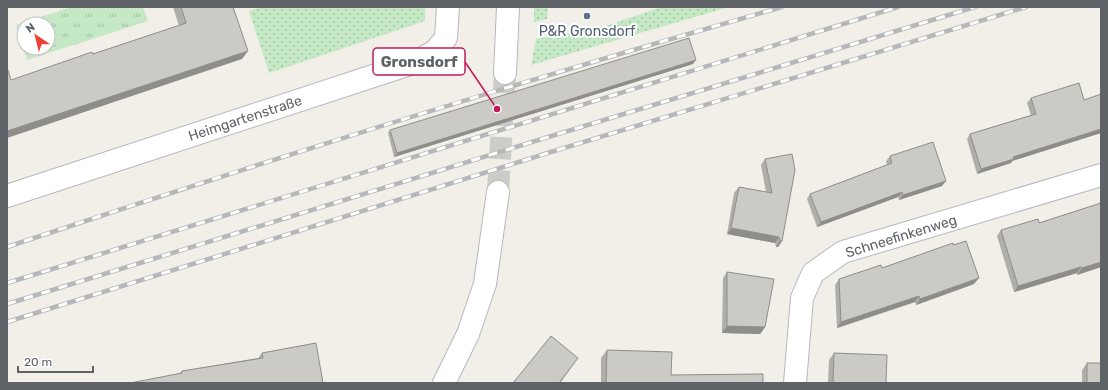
<svg xmlns="http://www.w3.org/2000/svg" width="1108" height="390" viewBox="0 0 1108 390" font-family="Rubik,sans-serif">
	<style>
		.grass { fill: url(#grass-dots) }
		.park { fill: url(#park-tufts); fill-rule: evenodd }
		.lines { fill: none; stroke-linecap: round; stroke-linejoin: round }
		.tertiary-tunnel { stroke: #ccccc8; stroke-width: 22; stroke-dasharray: 22 11; stroke-linecap: butt }
		.minor-casing { stroke: #b5b8bc; stroke-width: 24 }
		.tertiary-casing { stroke: #b5b8bc; stroke-width: 24 }
		.minor { stroke: #fff; stroke-width: 22 }
		.tertiary { stroke: #fff; stroke-width: 22 }
		.rail-casing { stroke: #b6b7b8; stroke-width: 4.5 }
		.rail { stroke: #fff; stroke-width: 3; stroke-dasharray: 9; stroke-linecap: butt }
		.wall { fill: #afaea9 }
		.shaded-wall { fill: #8f8d8a }
		.building { fill: #cccac5; stroke: #8f8d8a }
		.service-dot { fill: #5c6f8a; stroke: #fff; stroke-width: 1.5 }
		.labels { text-anchor: middle; stroke-width: 4; stroke-linejoin: round; paint-order: stroke }
		.service-label { font-size: 14px; fill: #4e5e75; stroke: #fff }
		.street-label { font-size: 14px; fill: #5f6368; stroke: #fff }
		.leader { fill: none; stroke: #c2185b; stroke-width: 1.5 }
		.callout-dot { fill: #c2185b; stroke: #fff; stroke-width: 1.5 }
		.callout { fill: #fff; stroke: #c2185b; stroke-width: 1.5 }
		.callout-label { font-size: 15px; text-anchor: middle; font-weight: bold; fill: #5f6368 }
	</style>
	<defs>
		<pattern id="grass-dots" width="8" height="8" patternUnits="userSpaceOnUse"><rect width="8" height="8" fill="#c5e8c5"/><path d="M2 2h.1M6 6h.1" fill="none" stroke="#a3c0a4" stroke-width="1.8" stroke-linecap="round"/></pattern>
		<pattern id="park-tufts" width="24" height="20" patternUnits="userSpaceOnUse"><rect width="24" height="20" fill="#c5e8c5"/><path d="M3 7l-1-3M5 7V3M7 7l1-3M15 17l-1-3M17 17v-4M19 17l1-3" fill="none" stroke="#a3c0a4"/></pattern>
	</defs>
	<rect width="100%" height="100%" fill="#f1efe8"/>
	<g class="grass">
		<path d="M263,7H425V21L269,73L249,11Z"/>
		<path d="M534,7H548L547,19L534,22Z"/>
		<path d="M662,7H729L531,65L536,39L605,26Z"/>
	</g>
	<path class="park" d="M72,7H143L148,21L27,60L16,25ZM24,24H48V48H24Z"/>
	<g class="lines">
		<path class="tertiary-tunnel" d="M498,192L505,73"/>
		<defs>
			<g id="minor">
				<path d="M7,196L416,62L435,51L446,38L448,7"/>
				<path d="M795,383L802,298L813,273L843,252L1101,175"/>
			</g>
			<g id="tertiary">
				<path d="M505,73L508,7"/>
				<path d="M444,383L468,334L485,284L498,192"/>
			</g>
		</defs>
		<use href="#minor" class="minor-casing"/>
		<use href="#tertiary" class="tertiary-casing"/>
		<use href="#minor" class="minor"/>
		<use href="#tertiary" class="tertiary"/>
		<defs>
			<g id="rail">
				<path d="M7,247C263,161 522,81 782,7"/>
				<path d="M7,283L898,7"/>
				<path d="M7,304L545,138L975,7"/>
				<path d="M7,322L551,152L1026,7"/>
			</g>
		</defs>
		<use href="#rail" class="rail-casing"/>
		<use href="#rail" class="rail"/>
	</g>
	<g class="wall">
		<path d="M173,7H233L242,59L11,80L179,26Z"/>
		<path d="M693,64L394,157L388,133L390,130Z"/>
		<path d="M1101,94V133L1012,161L1011,163L977,174L967,139L970,134L1031,115L1027,103L1031,98L1084,100Z"/>
		<path d="M890,156L942,186L899,200L898,197L817,227L807,199L810,194L887,165L886,161Z"/>
		<path d="M765,159L782,241L778,247H776L775,243L727,234L734,193L739,187L766,192L761,165Z"/>
		<path d="M1101,203V267L1077,275V273L1014,292L997,236L1001,230L1039,223Z"/>
		<path d="M953,245L974,284L916,305L915,302L837,328L835,285L839,279L882,268Z"/>
		<path d="M727,272L765,327L760,334L722,333L723,278Z"/>
		<path d="M607,350L671,375L763,383H601V358Z"/>
		<path d="M262,353L323,383L180,373L182,371L258,358Z"/>
		<path d="M834,353L886,383H828L829,360Z"/>
		<path d="M1087,363L1101,383H1082V370Z"/>
	</g>
	<g class="shaded-wall">
		<path d="M248,51L242,59L7,138V131Z"/>
		<path d="M696,60L693,64L394,157L397,153Z"/>
		<path d="M1101,129V133L1012,161L1011,163L977,174L981,169L1013,157Z"/>
		<path d="M946,181L942,186L899,200L903,195Z"/>
		<path d="M902,192L898,197L817,227L821,222Z"/>
		<path d="M731,228L779,237L775,243L727,234Z"/>
		<path d="M780,241H782L778,247H776Z"/>
		<path d="M1101,262V267L1077,275L1082,268Z"/>
		<path d="M1081,267L1077,273L1014,292L1018,286Z"/>
		<path d="M979,278L974,284L916,305L920,299Z"/>
		<path d="M919,296L915,302L837,328L841,322Z"/>
		<path d="M727,326L765,327L760,334L722,333Z"/>
		<path d="M578,358L560,383H559Z"/>
	</g>
	<g class="building">
		<path d="M181,7H233L248,51L7,131V67L11,80L92,52L93,54L186,23Z"/>
		<path d="M689,38L696,60L397,153L390,130Z"/>
		<path d="M1079,83L1084,100L1101,94V129L1013,157L1014,159L981,169L970,134L1036,114L1031,98Z"/>
		<path d="M933,142L946,181L903,195L902,192L821,222L810,194L892,163L890,156Z"/>
		<path d="M792,154L795,170L782,241H780L779,237L731,228L739,187L772,193L765,159Z"/>
		<path d="M1101,203V262L1082,268L1081,267L1018,286L1001,230L1038,219L1039,223Z"/>
		<path d="M966,241L979,278L920,299L919,296L841,322L839,279L881,265L882,268L953,243V245Z"/>
		<path d="M727,272L774,279L765,327L727,326Z"/>
		<path d="M551,336L578,358L559,383H513Z"/>
		<path d="M316,343L323,383H130L182,373V371L263,358L262,353Z"/>
		<path d="M607,350L672,352L671,375L763,374V383H606Z"/>
		<path d="M834,353L887,355L886,383H833Z"/>
		<rect x="1087" y="363" width="14" height="20"/>
	</g>
	<circle class="service-dot" cx="587" cy="16" r="4"/>
	<g class="labels">
		<g class="service-label">
			<text x="587" y="36">P&amp;R Gronsdorf</text>
		</g>
		<g class="street-label">
			<text transform="translate(245 118) rotate(-18)" y="5">Heimgartenstraße</text>
			<text transform="translate(901 236) rotate(-17)" y="5">Schneefinkenweg</text>
		</g>
	</g>
	<path class="leader" d="M497 109L465 62"/>
	<circle class="callout-dot" cx="497" cy="109" r="4"/>
	<rect class="callout" x="373" y="48" width="92" height="27" rx="4"/>
	<g class="callout-label">
		<text x="419" y="67">Gronsdorf</text>
	</g>
	<rect width="1108" height="390" fill="none" stroke="#5f6368" stroke-width="16"/>
	<g transform="translate(36 36) rotate(325)"><circle r="19" fill="#ffffff" stroke="#bfc1c3"/>
	<path d="M0-3L7 15L0 10L-7 15Z" fill="#ea4335"/>
	<text y="-6" font-size="11" font-weight="bold" text-anchor="middle" fill="#5f6368">N</text>
	</g>
	<path d="M18 366v6h75v-6" fill="none" stroke="#5f6368" stroke-width="2"/>
	<text x="24" y="366" font-size="12" fill="#5f6368" stroke="#ffffff" stroke-width="3" paint-order="stroke">20 m</text>
</svg>
